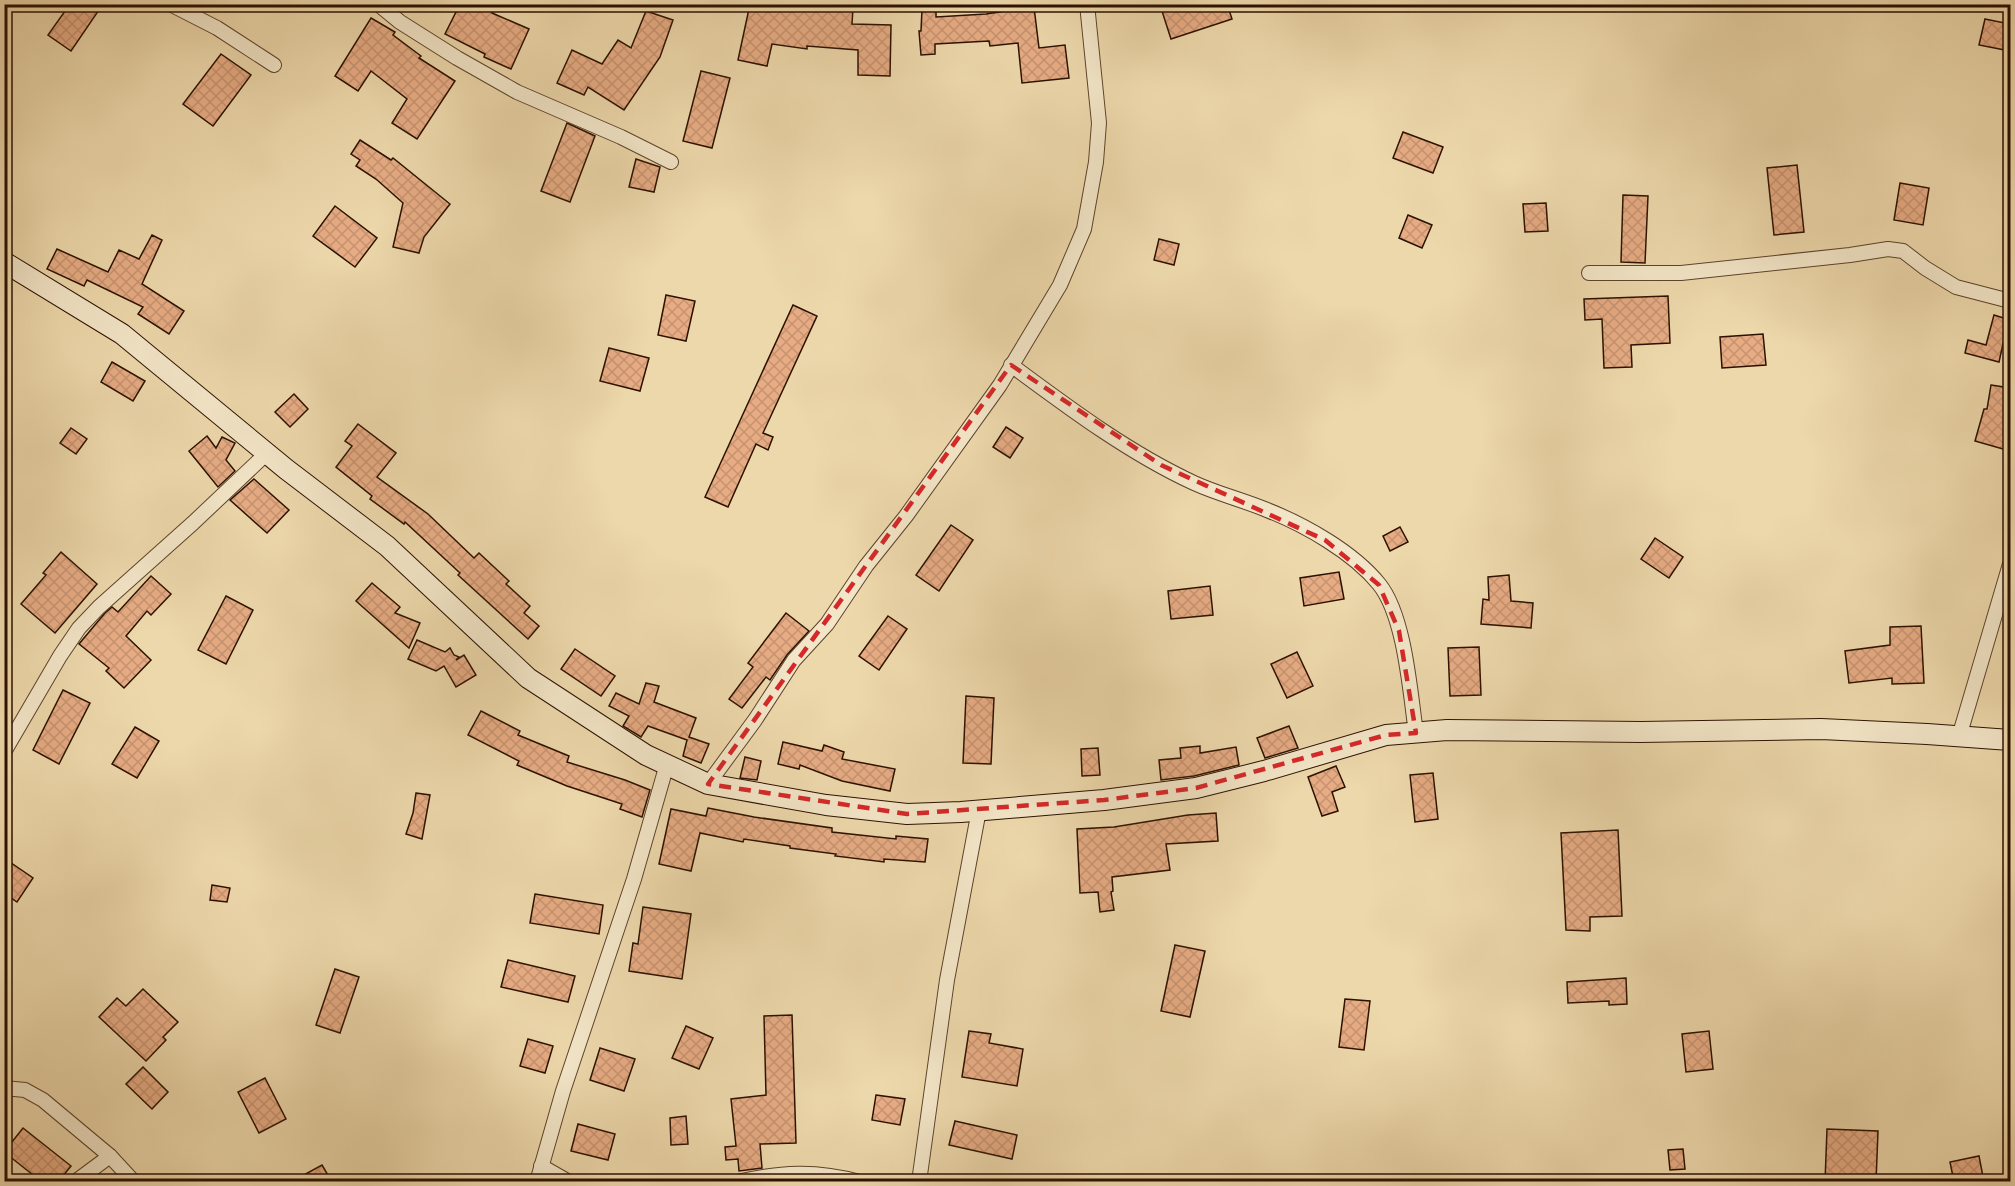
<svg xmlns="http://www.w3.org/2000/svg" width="2015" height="1186" viewBox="0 0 2015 1186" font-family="'Gentium Book Plus',serif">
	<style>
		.building { fill: url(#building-cross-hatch); stroke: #2c1100; stroke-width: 1.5 }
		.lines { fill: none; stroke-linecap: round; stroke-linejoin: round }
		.street-casing { stroke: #5c432b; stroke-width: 16 }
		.secondary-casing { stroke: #2c1100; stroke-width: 22 }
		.street { stroke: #f3e6c8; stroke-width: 14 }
		.secondary { stroke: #f3e6c8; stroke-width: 20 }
		.marked { fill: none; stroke: #d62828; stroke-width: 4.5; stroke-dasharray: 12 8; stroke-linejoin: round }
	</style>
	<defs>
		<pattern id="building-cross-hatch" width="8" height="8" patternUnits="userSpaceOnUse" patternTransform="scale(1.5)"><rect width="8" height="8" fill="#e7ac84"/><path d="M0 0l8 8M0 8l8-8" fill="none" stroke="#c69370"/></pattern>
	</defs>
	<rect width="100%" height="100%" fill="#edd8ab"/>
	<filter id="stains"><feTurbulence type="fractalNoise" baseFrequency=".00333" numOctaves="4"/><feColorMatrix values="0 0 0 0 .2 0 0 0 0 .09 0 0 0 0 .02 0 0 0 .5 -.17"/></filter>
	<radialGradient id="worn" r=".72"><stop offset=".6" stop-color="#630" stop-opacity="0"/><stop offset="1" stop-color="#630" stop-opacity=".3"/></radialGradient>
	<g class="building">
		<path d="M70,4H103L71,51L48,35Z"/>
		<path d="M460,4H496L492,13L529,29L511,69L484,57L485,54L445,34Z"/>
		<path d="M750,4H779L825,11L826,6L853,8L852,24L891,25L890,76L858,75V50L807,46V49L772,44L767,66L738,60Z"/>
		<path d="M1173,4H1227L1232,19L1171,39L1161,8Z"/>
		<path d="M1034,7L1039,48L1065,45L1069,78L1022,83L1018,43L990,46L989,41L935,44V54L921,55L919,31H921L922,9L936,10V17L986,14Z"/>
		<path d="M646,11L673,20L660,57L624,110L588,87L584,95L557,83L572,50L602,64L618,40L631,48Z"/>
		<path d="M371,18L395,32L393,35L421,56L419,58L455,81L417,139L392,123L407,99L371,71L358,91L335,76Z"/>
		<path d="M1985,19L2010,24V51L1979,45Z"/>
		<path d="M221,54L251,75L213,126L183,104Z"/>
		<path d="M701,71L730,78L712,148L683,141Z"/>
		<path d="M567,123L595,136L570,202L541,191Z"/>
		<path d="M1403,132L1443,147L1433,173L1393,158Z"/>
		<path d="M360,140L391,160L393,158L450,204L424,237L419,253L393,247L403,203L376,179L356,166L360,160L351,154Z"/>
		<path d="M636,159L660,167L654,192L629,187Z"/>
		<path d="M1797,165L1804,232L1774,235L1767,168Z"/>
		<path d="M1900,183L1929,188L1923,225L1894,220Z"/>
		<path d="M1623,195L1648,196L1645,263L1621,262Z"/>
		<path d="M1546,203L1548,231L1525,232L1523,204Z"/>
		<path d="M335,206L377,238L355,267L313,236Z"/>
		<path d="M1408,215L1432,225L1422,248L1399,238Z"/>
		<path d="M152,235L162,240L142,284L184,311L169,334L138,314L143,307L87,280L84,286L47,269L57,249L108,272L119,250L139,259Z"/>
		<path d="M1159,239L1179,244L1174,265L1154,260Z"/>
		<path d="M666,295L695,301L686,341L658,335Z"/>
		<path d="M1668,296L1670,343L1631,345L1632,367L1604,368L1602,319L1585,320L1584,299Z"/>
		<path d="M793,305L817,316L763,433L773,437L768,450L756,444L728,507L705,497Z"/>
		<path d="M1994,315L2010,320V336L2005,335L1999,362L1965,353L1968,340L1986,345Z"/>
		<path d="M1763,334L1766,365L1722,368L1720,337Z"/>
		<path d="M609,348L649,358L640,391L600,381Z"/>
		<path d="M112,362L145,381L133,401L101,382Z"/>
		<path d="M1991,385L2010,388V451L1975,441L1984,409H1987Z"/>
		<path d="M294,394L308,409L290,427L275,412Z"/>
		<path d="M358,424L396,453L377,477L428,514L474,558L479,553L509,581L506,584L530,606L524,613L539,626L528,639L458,575L460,573L405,522L404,524L370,499L372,496L336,467L352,446L345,441Z"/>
		<path d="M1006,427L1023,438L1010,458L993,447Z"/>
		<path d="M71,428L87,439L76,454L60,443Z"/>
		<path d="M207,436L216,448L222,437L235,443L226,460L235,471L218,487L189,451Z"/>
		<path d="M254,479L289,510L267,533L230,500Z"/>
		<path d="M951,525L973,540L939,591L916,575Z"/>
		<path d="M1400,527L1408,542L1390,551L1383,536Z"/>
		<path d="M1655,538L1683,557L1669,578L1641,559Z"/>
		<path d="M61,552L97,584L55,633L21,604L46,575L43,573Z"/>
		<path d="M1339,572L1344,599L1304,606L1300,578Z"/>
		<path d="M1509,575L1511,601L1533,603L1531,628L1481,624L1483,599L1489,600L1488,577Z"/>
		<path d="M151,576L171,594L151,615L147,611L126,636L151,660L124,688L106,671L109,668L79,644L105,613L112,607L118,612Z"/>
		<path d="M372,583L400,607L395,613L420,623L409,648L356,601Z"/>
		<path d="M1210,586L1213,615L1171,619L1168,591Z"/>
		<path d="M226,596L253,610L226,664L198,650Z"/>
		<path d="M786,613L809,631L787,655L770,680L766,677L742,708L729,699L753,667L748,663Z"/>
		<path d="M888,616L907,629L879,670L859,656Z"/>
		<path d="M1921,626L1924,683L1892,684V678L1849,683L1845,651L1890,645V627Z"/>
		<path d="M417,640L445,652L450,648L454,655L459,657L456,660L464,655L476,675L456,687L444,666L436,671L408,659Z"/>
		<path d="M1479,647L1481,695L1450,696L1448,648Z"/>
		<path d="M575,649L615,676L601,696L561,669Z"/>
		<path d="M1297,652L1313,686L1287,698L1271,664Z"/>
		<path d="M646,683L659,686L654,702L696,718L689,737L709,744L701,763L683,756L687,740L648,726L641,737L623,726L629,716L609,706L616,693L639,704Z"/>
		<path d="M63,690L90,703L59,764L33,750Z"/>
		<path d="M966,696L994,698L991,764L963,763Z"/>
		<path d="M481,711L520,731L518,735L569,756L567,762L625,780L650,790L642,817L620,809L622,804L567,786L517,765L519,761L468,735Z"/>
		<path d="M1289,726L1298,748L1265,758L1257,738Z"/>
		<path d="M135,727L159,741L137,778L112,764Z"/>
		<path d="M783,742L822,751L824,745L844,752L842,759L895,769L890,791L842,781L800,765L799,769L778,764Z"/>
		<path d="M1200,746V753L1236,747L1239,765L1194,776L1161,780L1159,760L1181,758L1180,748Z"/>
		<path d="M1098,748L1100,775L1082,776L1081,749Z"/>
		<path d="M745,757L761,761L757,780L740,778Z"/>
		<path d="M1336,766L1345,787L1332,792L1338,811L1322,816L1308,777Z"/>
		<path d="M1433,773L1438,819L1415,822L1410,775Z"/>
		<path d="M416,793L430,795L422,839L406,834L413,813Z"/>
		<path d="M708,808L754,817L832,828V832L896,839V836L928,839L925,862L884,859V862L835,856L836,854L790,848V846L744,839L743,842L700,833L691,871L659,864L671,809L706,816Z"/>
		<path d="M1216,813L1218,841L1166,844L1170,870L1112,877L1113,891L1111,892L1114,910L1100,912L1098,892L1080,893L1077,829L1114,827L1188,815Z"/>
		<path d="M1618,830L1622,916L1590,917V931L1566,930L1561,833Z"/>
		<path d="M4,858L33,878L17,902L4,893Z"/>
		<path d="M212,885L230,888L227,902L210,900Z"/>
		<path d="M535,894L603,905L599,934L530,923Z"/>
		<path d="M643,907L691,914L682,979L629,971L633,943L638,944Z"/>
		<path d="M1175,945L1205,951L1190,1017L1161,1011Z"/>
		<path d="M508,960L575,976L568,1002L501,987Z"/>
		<path d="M335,969L359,977L340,1033L316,1025Z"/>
		<path d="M1626,978L1627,1004L1609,1005V1001L1568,1003L1567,982Z"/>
		<path d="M143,989L178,1022L163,1037L166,1040L146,1061L99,1017L117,998L126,1006Z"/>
		<path d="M1345,999L1370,1001L1364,1050L1339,1047Z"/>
		<path d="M792,1015L796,1143L760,1144L762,1168L739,1171L738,1159L726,1160L725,1147L736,1146L731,1099L766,1095L764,1016Z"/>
		<path d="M686,1026L713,1038L699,1069L672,1058Z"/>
		<path d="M969,1031L991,1034L989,1043L1023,1049L1017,1086L962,1077Z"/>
		<path d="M1709,1031L1713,1069L1686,1072L1682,1034Z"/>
		<path d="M528,1039L553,1046L545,1073L520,1066Z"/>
		<path d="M600,1048L635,1059L624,1091L590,1080Z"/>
		<path d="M143,1067L168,1092L152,1109L126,1084Z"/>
		<path d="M265,1078L286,1119L259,1133L238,1092Z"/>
		<path d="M876,1095L905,1099L900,1125L872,1120Z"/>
		<path d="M686,1116L688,1144L671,1145L670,1118Z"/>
		<path d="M955,1121L1017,1135L1012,1159L949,1145Z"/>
		<path d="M578,1124L615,1134L608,1160L571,1151Z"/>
		<path d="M23,1128L71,1166L58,1182H42L4,1152Z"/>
		<path d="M1827,1129L1878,1131L1876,1182H1825Z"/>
		<path d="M1683,1149L1685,1169L1670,1170L1668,1150Z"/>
		<path d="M1979,1156L1984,1182H1954L1950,1162Z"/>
		<path d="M322,1165L332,1182H291Z"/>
	</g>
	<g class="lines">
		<defs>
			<g id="street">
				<path d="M170,4L217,28L274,65"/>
				<path d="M378,4L400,22L457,58L517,92L621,137L671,162"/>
				<path d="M1589,273H1681L1850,255L1888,249L1903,251L1925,268L1956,287L2010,301"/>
				<path d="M1011,365C1069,408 1129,453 1194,483C1218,494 1243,500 1267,510C1305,525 1353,552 1379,584C1405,616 1410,692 1416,733"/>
				<path d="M1959,737L2010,564"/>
				<path d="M4,752L60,656L79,628L99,607L193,523L267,453"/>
				<path d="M708,784L755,720L794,660L827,624L866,566L906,516L1000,385L1060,285L1084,229L1096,162L1099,123L1087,4"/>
				<path d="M4,1088L25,1090L43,1100L110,1156L134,1182"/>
				<path d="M541,1166L569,1182"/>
				<path d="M75,1182L110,1156"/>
				<path d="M537,1182L563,1091L634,879L667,764"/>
				<path d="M737,1182C780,1172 817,1170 859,1182"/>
				<path d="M919,1182L947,980L979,810"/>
			</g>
			<path id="secondary" d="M4,262L122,334L286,469L387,546L528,678L646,755L708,784L826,805L907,814L961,812L1104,800L1196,788L1264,771L1386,735L1447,730L1641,732L1821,729L1927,734L2010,740"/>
		</defs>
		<use href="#street" class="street-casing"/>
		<use href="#secondary" class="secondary-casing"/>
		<use href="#street" class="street"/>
		<use href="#secondary" class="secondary"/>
	</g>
	<path class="marked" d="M1011,365L1161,465L1325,540L1379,585L1399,631L1416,733L1386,735L1196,788L1104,800L907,814L708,784Z"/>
	<rect width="2015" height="1186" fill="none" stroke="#edd8ab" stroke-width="24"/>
	<rect x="6" y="6" width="2003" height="1174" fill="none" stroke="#2c1100" stroke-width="3"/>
	<rect x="12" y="12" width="1991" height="1162" fill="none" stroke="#2c1100" stroke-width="1.5"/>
	<rect width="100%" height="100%" filter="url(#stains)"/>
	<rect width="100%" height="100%" fill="url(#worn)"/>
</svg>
